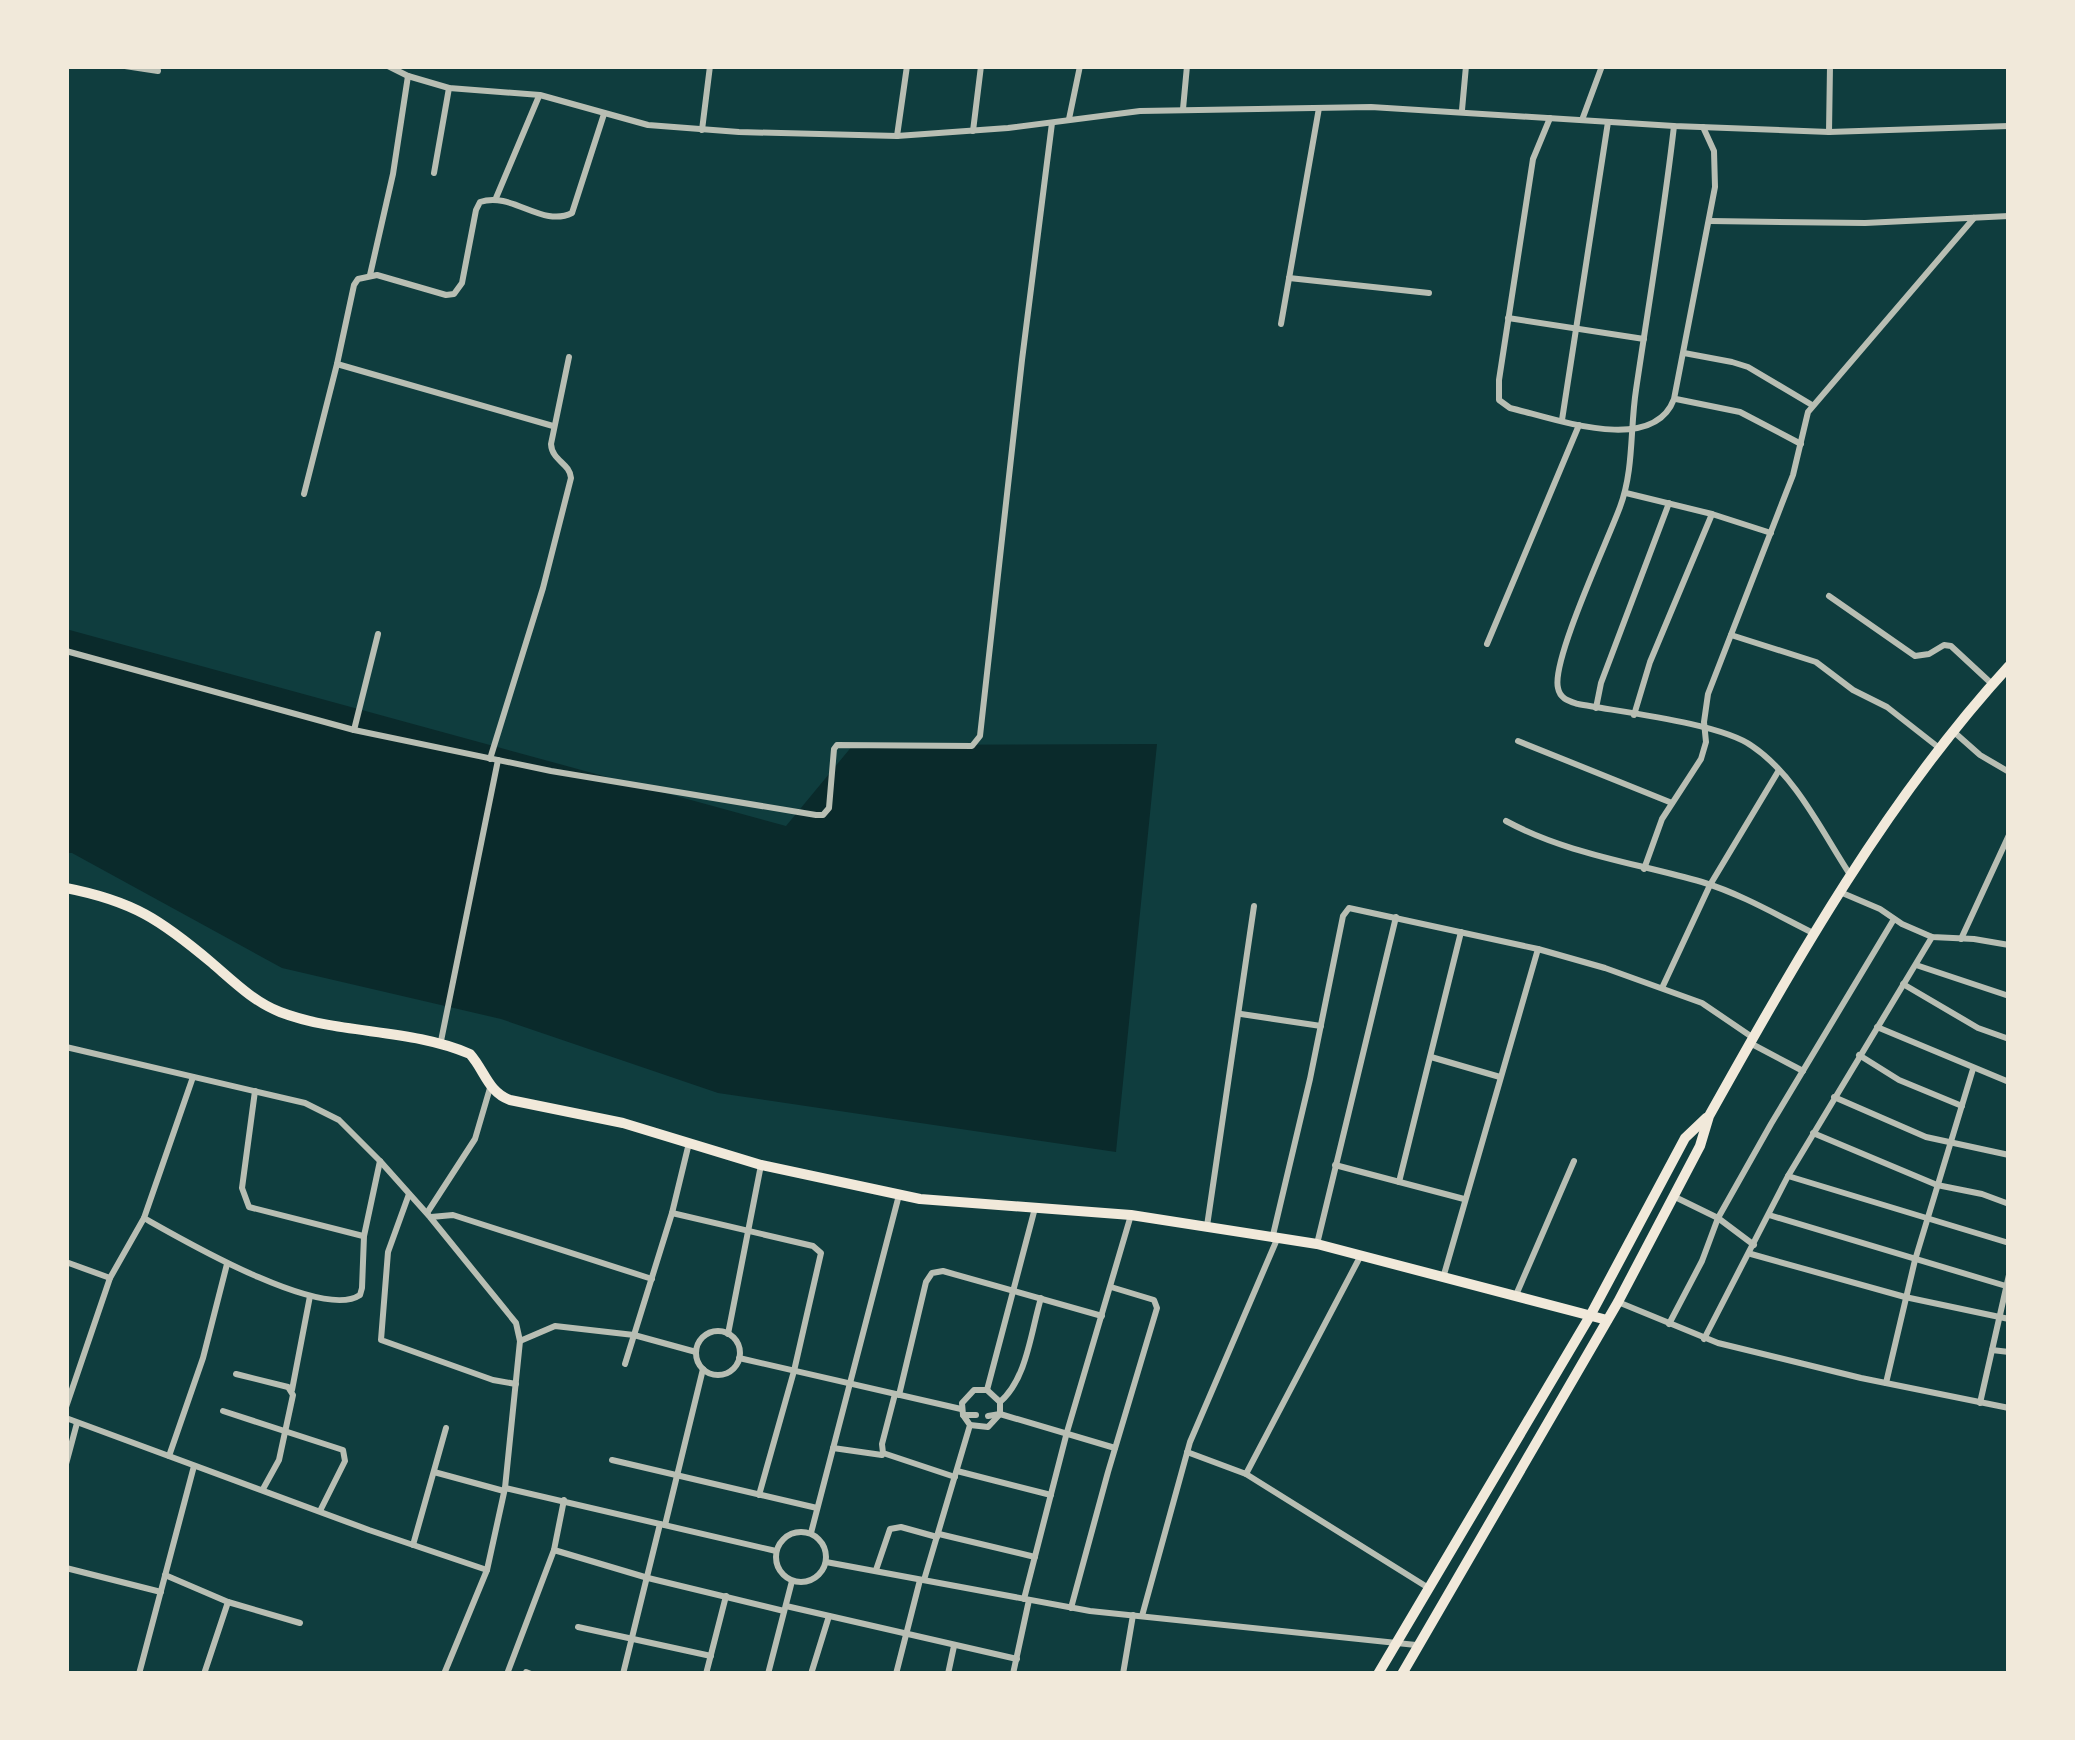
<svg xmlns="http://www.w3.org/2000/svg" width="2075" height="1740" viewBox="0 0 2075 1740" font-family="'Alegreya Sans',sans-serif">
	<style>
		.water { fill: #0a2a2b }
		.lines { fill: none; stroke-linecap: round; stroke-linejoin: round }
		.minor { stroke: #b8beb3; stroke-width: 6 }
		.trunk { stroke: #f1e9da; stroke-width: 10 }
	</style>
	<rect width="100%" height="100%" fill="#0f3d3e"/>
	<path class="water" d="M66,629L786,826L853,745L1157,744L1116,1152L718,1093L501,1019L282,968L72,853H66Z"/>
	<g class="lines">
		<g class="minor">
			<path d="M125,66L158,71"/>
			<path d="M388,66L408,76L449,88L540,95L648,125L739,132L897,136L1008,128L1140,111L1371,107L1674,126L1829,132L2009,126"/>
			<path d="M1183,109L1187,66"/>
			<path d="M1462,110L1466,66"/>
			<path d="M1550,118L1533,159L1499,380V400L1510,408C1553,418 1653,456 1674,399L1715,187L1714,151L1703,127"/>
			<path d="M1069,119L1080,66"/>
			<path d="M1582,120L1602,66"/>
			<path d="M1674,126C1664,214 1649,302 1636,390C1630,428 1634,470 1620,507C1608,540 1551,661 1558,688C1560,699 1569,701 1578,704C1620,712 1720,723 1752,746C1795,775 1821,830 1849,873"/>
			<path d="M702,130L710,66"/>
			<path d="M973,131L981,66"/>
			<path d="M1829,132L1830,66"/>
			<path d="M897,136L907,66"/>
			<path d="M434,173L449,88"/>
			<path d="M496,198L539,96"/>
			<path d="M1710,221L1865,223L2009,216"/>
			<path d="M370,275L393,174L408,76"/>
			<path d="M1289,278L1429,293"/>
			<path d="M1508,318L1644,339"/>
			<path d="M1281,324L1319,108"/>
			<path d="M1684,353L1732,362L1748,367L1812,405"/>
			<path d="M337,364L553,426"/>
			<path d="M1676,399L1740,412L1801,444"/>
			<path d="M1562,420L1608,122"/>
			<path d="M1626,493L1712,514L1771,533"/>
			<path d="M304,494L337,364L354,285L358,279L377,275L446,295L454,294L462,283L476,210L480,202C512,191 542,228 572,213L604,114"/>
			<path d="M1829,596L1915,656L1929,654L1944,645L1951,646L1992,684"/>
			<path d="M1731,635L1816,662L1853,690L1887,707L1938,747"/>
			<path d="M1487,644L1579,425"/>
			<path d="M66,651L354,730L551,771L816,815H823L829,808L834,749L837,745L972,746L980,736L1022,360L1052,123"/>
			<path d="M1596,708L1601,683L1669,503"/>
			<path d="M1634,715L1650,662L1712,514"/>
			<path d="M354,730L378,634"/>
			<path d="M1954,732L1980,755L2009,772"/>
			<path d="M1518,741L1672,803"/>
			<path d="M490,759L543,588L571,478C570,463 552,461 551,444L569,357"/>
			<path d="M1506,821C1567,854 1636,863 1702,882C1741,894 1777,915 1813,933"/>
			<path d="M1644,869L1662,819L1701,759L1706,742L1704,722L1708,694L1793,475L1808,412L1974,218"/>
			<path d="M1840,892L1880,909L1902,924L1932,937L1974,939L2009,945"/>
			<path d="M1961,939L2009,835"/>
			<path d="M1916,965L2009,996"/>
			<path d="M1903,984L1978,1028L2009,1039"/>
			<path d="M1662,988L1710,885L1779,770"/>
			<path d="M1241,1014L1321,1026"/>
			<path d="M1877,1027L2009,1082"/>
			<path d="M441,1041L498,760"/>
			<path d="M1750,1043L1803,1071"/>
			<path d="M66,1047L305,1103L339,1120L380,1161L430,1217L516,1323L520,1341L505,1488"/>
			<path d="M1859,1055L1899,1080L1962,1106"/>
			<path d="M1431,1057L1500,1077"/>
			<path d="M255,1091L242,1188L249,1207L363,1236"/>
			<path d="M1834,1097L1926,1137L2009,1155"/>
			<path d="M1813,1133L1937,1185L1982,1194L2009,1204"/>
			<path d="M1335,1165L1464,1199"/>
			<path d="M1788,1176L2009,1243"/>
			<path d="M1399,1182L1461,932"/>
			<path d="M409,1194L388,1252L381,1340L493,1380L516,1384"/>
			<path d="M1675,1197L1718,1218L1754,1245"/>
			<path d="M427,1213L475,1139L490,1088"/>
			<path d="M672,1213L813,1246L821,1253L794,1371L759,1495"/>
			<path d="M1769,1215L2006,1286"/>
			<path d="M431,1217L453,1215L652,1279"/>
			<path d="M144,1218C183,1240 322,1321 360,1295L362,1288L364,1236L380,1161"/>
			<path d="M1207,1226L1254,906"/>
			<path d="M1273,1235L1310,1079L1343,916L1349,908L1538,949L1605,968L1702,1003L1752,1037"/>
			<path d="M1317,1244L1396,917"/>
			<path d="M1751,1254L1905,1297L2009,1319"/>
			<path d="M66,1262L110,1278"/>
			<path d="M1443,1278L1538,949"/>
			<path d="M1516,1295L1574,1161"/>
			<path d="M1618,1302L1718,1343L1861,1378L2009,1408"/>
			<path d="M1669,1324L1702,1261L1718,1218L1771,1124L1894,919"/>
			<circle cx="718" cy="1353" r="22"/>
			<path d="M728,1334L761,1165"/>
			<path d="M1704,1339L1788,1176L1932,937"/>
			<path d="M520,1341L555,1326L634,1335L696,1352"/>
			<path d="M1992,1350L2009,1352"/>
			<path d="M739,1358L961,1409"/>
			<path d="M625,1364L672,1213L689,1143"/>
			<path d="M236,1374L288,1387L293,1395L279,1460L263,1489"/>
			<path d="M1886,1383L1915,1260L1973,1069"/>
			<path d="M292,1390L310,1296"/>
			<path d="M987,1390L1035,1208"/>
			<path d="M895,1394L882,1444L883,1453L955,1477"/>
			<path d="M899,1395L926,1282L932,1273L943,1271L1102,1316"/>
			<path d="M1000,1402C1027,1379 1031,1331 1041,1298"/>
			<path d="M1980,1403L2009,1275"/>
			<path d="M66,1407L110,1278L144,1218L193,1077"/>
			<path d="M223,1411L343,1450L345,1461L320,1511"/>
			<path d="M963,1415H976"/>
			<path d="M988,1416L1000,1414L1115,1448"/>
			<path d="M66,1418L369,1530L487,1570"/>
			<path d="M970,1425L988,1427L1000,1414V1402L987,1390"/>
			<path d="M833,1448L882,1455"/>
			<path d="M1187,1452L1246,1474L1360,1257"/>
			<path d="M169,1456L203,1358L227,1264"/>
			<path d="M612,1460L817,1508"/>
			<path d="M66,1464L77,1423"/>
			<path d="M957,1471L1051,1495"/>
			<path d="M434,1472L504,1491"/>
			<path d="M1246,1474L1427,1587"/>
			<path d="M665,1525L703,1369"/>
			<circle cx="801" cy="1557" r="25"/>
			<path d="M811,1533L899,1195"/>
			<path d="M939,1534L1035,1557"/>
			<path d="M413,1545L446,1428"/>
			<path d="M554,1550L648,1578L784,1611"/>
			<path d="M826,1562L1090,1611L1416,1645"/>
			<path d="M66,1568L161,1592"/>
			<path d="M876,1570L890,1529L901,1527L937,1537"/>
			<path d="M165,1575L228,1602L300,1623"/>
			<path d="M924,1580L970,1425L963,1415L962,1403L974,1390H987"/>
			<path d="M1024,1599L1067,1432L1131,1215"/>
			<path d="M786,1606L1017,1659"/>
			<path d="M1071,1608L1108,1472L1157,1308L1154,1300L1111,1287"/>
			<path d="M1142,1616L1190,1442L1278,1237"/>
			<path d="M578,1627L711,1656"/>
			<path d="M526,1672L531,1674"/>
			<path d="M139,1674L194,1466"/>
			<path d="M204,1674L228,1602"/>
			<path d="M444,1674L487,1570L505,1488L776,1551"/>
			<path d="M507,1674L554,1550L564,1500"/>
			<path d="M623,1674L660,1524"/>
			<path d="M706,1674L726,1596"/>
			<path d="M768,1674L792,1581"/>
			<path d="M811,1674L829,1616"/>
			<path d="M896,1674L920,1580"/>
			<path d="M948,1674L954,1646"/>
			<path d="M1013,1674L1029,1600"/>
			<path d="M1123,1674L1133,1615"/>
		</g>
		<g class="trunk">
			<path d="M66,888C133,901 161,920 212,963C233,981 254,1002 280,1012C340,1035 410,1028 470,1054C485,1071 488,1092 510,1100L623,1123L761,1165L920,1199L1131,1215L1317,1244L1607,1320"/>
			<path d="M1378,1674L1590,1316L1685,1138L1706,1118"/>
			<path d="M1402,1674L1618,1302L1700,1146L1709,1116C1797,959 1887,799 2009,666"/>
		</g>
	</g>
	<rect width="2075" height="1740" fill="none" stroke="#f1e9da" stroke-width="138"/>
</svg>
